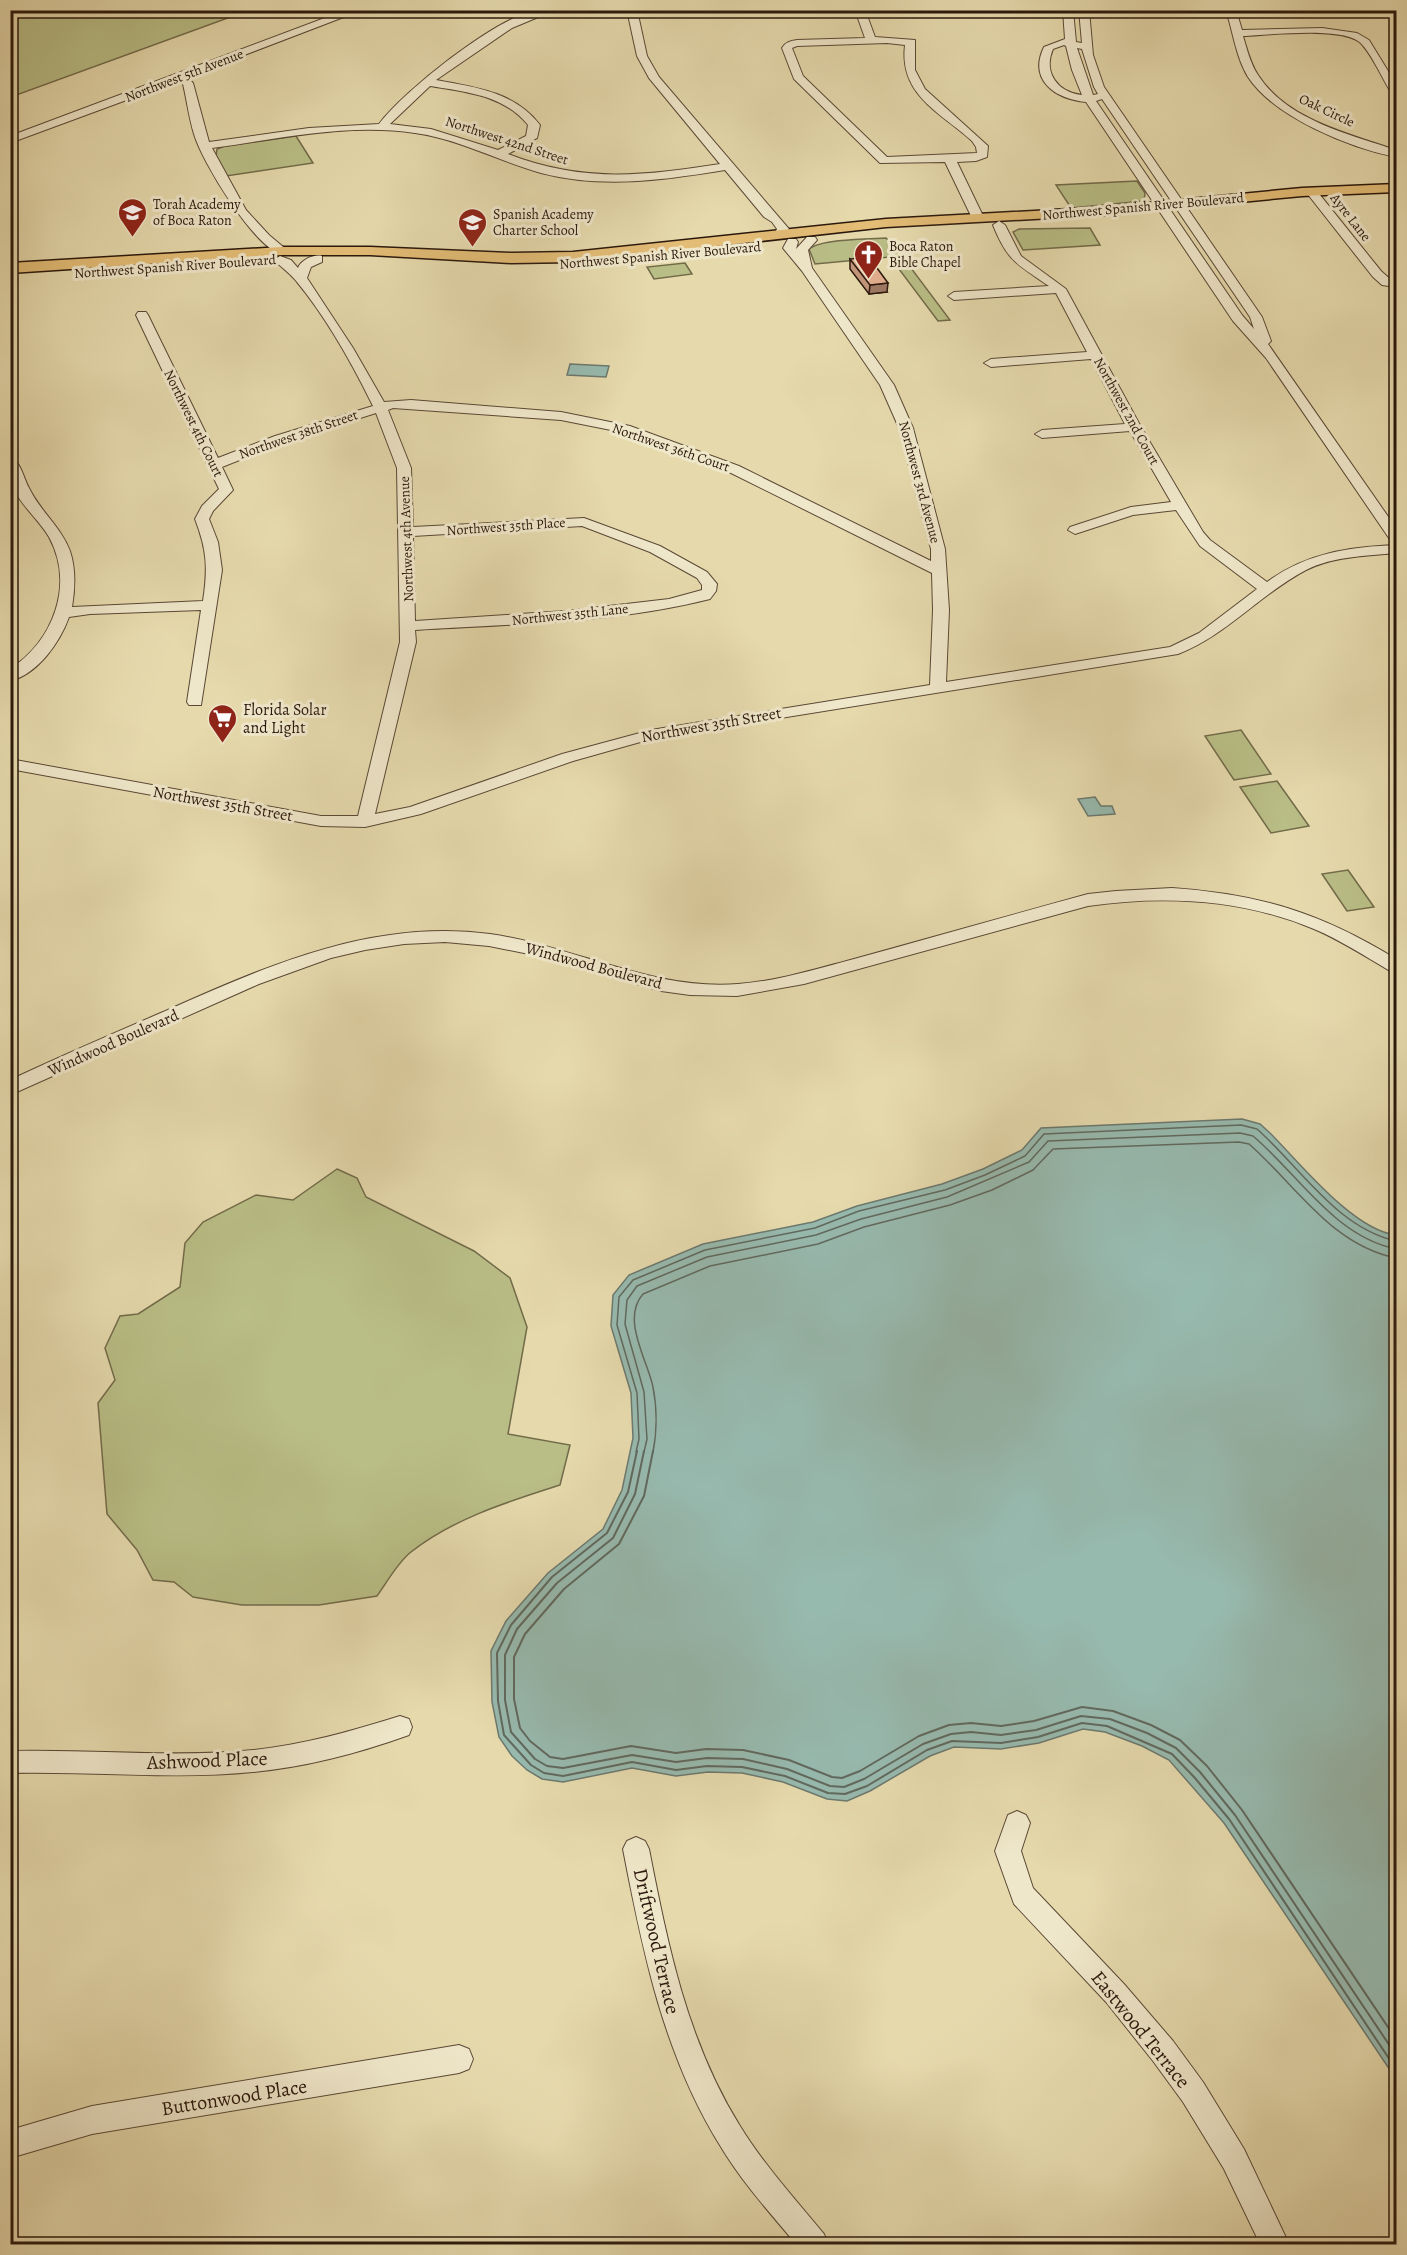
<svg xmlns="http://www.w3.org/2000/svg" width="1407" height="2255" viewBox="0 0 1407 2255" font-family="Alegreya,serif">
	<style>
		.green { fill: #b9be86; stroke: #726b4a; stroke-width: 1.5 }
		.water { fill: #97baaf; stroke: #6c796e; stroke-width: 1.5 }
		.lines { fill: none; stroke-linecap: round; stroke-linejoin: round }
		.shore-far1 { stroke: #61695e; stroke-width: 1.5 }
		.shore { stroke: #61695e; stroke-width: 2 }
		.minor-casing { stroke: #5a4835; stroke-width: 2 }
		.major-casing { stroke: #2b180d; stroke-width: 3 }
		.minor { fill: #efe7ca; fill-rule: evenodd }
		.major { fill: #e3bd76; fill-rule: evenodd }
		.wall { fill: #c3967c; stroke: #2b180d; stroke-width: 1.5 }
		.shaded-wall { fill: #9f7a65; stroke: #2b180d; stroke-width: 1.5 }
		.building { fill: #e3af90; stroke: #2b180d; stroke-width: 1.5 }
		.labels { text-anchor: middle; stroke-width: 6; stroke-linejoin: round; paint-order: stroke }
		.far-street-label { font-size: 14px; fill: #2b180d; stroke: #efe7ca }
		.far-poi-label { font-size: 14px; fill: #2b180d; stroke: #efe7ca; text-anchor: start }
		.poi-label { font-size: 16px; fill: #2b180d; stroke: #efe7ca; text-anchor: start }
		.street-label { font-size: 16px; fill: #2b180d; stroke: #efe7ca }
		.near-street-label { font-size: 20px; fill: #2b180d; stroke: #efe7ca }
	</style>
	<rect width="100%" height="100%" fill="#e6daad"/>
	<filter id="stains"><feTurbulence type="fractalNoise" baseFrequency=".00333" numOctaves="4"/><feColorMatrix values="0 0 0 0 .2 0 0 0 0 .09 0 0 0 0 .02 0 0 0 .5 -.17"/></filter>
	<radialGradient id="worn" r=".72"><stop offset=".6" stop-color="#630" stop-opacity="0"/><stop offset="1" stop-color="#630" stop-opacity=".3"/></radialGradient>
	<g class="green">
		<path d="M11,10H247V11L11,97Z"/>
		<path d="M296,136L313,163L226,176L216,156L217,149L225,146Z"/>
		<path d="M1137,181L1145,193L1144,201L1071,208L1056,185Z"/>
		<path d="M1090,228L1100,245L1023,250L1013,232L1019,229Z"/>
		<path d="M886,238L896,248L950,320L938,321L890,257L815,264L809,249C822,239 868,239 886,238Z"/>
		<path d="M685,263L692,274L654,279L647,267Z"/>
		<path d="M1241,730L1271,774L1234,780L1205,736Z"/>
		<path d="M1277,781L1309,826L1271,833L1240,787Z"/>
		<path d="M1348,870L1374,907L1347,911L1322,874Z"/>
		<path d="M337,1169L357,1178L366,1197L474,1251L510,1278L527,1327L508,1434L570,1445L560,1485C510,1501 454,1518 411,1552C398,1562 387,1582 377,1596L319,1605H242L193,1597L174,1582L153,1580L137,1550L107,1514L98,1403L115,1380L105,1348L120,1316L138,1314L180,1287L185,1243L203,1222L256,1195L293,1200Z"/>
	</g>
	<g class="water">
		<path d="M570,364L609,366L606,377L567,375Z"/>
		<path d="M1095,797L1101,806H1112L1115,814L1088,816L1078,799Z"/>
		<path d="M1242,1119L1260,1124L1270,1133C1300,1163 1353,1230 1396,1235V2079L1224,1823L1169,1760L1142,1746L1105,1732L1083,1729L1039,1743L1001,1749L954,1747L930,1756L870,1791L847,1801L827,1799L783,1782L742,1773L708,1772L676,1776L632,1768L563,1782L542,1779L527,1770L512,1756L499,1737L492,1702L491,1651L506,1621L548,1573L603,1529L622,1490L633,1438L631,1393L611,1326L613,1295L629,1275L703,1244L813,1222L857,1206L942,1184L983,1169L1022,1150L1041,1128Z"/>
	</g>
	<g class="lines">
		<g class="shore-far1">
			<path d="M636,1452L639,1439L637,1393L617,1325L619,1297L633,1280L705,1250L815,1228L859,1211L945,1190L985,1175L1025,1156L1044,1134L1241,1125L1257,1129C1300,1167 1337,1228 1396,1241"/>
			<path d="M644,1452L647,1439L644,1392L625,1324L627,1300L637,1286L707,1257L816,1235L861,1219L947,1197L1029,1162L1048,1141L1240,1133L1253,1136C1299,1175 1334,1236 1396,1249"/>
			<path d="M653,1452C657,1432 657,1407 653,1387C647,1359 621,1319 643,1294L710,1266L818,1244L864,1227L950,1205L992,1190L1033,1170L1053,1149L1239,1142L1249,1144C1296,1185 1331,1245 1396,1258"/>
		</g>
		<g class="shore">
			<path d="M637,1451L628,1492L607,1533L552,1577L511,1625L497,1653L498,1701L504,1735L531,1765L544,1773L563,1776L632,1762L676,1770L707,1766L742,1767L785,1776L828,1793L845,1794L867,1786L927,1750L952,1741L1001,1743L1038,1737L1082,1723L1107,1726L1172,1754L1195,1778L1229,1819L1396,2069"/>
			<path d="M644,1451L635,1494L613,1538L557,1583L517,1629L505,1655V1700L511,1732L535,1759L547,1766L563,1768L632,1755L676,1762L707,1758L743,1759L787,1769L830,1786L844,1787L864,1779L923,1744L951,1734L971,1732L1001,1735L1036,1730L1081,1716L1110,1719L1147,1733L1176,1748L1200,1772L1235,1815L1396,2055"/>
			<path d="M653,1451L644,1496L619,1544L564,1589L525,1634L514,1657V1699L520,1728L530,1741L550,1757L563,1759L631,1746L676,1753L706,1749L743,1750L789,1760L832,1777L842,1778L860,1771L919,1736L949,1725L971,1723L1001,1726L1034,1721L1082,1707L1113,1711L1151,1725L1180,1740L1207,1766L1242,1810L1396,2039"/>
		</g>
		<defs>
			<g id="minor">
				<path d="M346,10H362L187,77L193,83L209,142L309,128L379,124C405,90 491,22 532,11C539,10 547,10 555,10L512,28L436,80C475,87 515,92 540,125L537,138L508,154C583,183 643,176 720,164L649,78L637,56L627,10H637L647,56L659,77L789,229L784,237H776L774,234L777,229L772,222L764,217L725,170C664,180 602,189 541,173C498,161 459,139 415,133C348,123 279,139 212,148L246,210L269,235L288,251L282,255C254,247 202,162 194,134C189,118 187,101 183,84L178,81L10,143V136ZM430,86C466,92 504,95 528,125L526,136L498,150L431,129L390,124Z"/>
				<path d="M855,10H865L875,37L915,40V70L925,89L988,146L987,157L976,161L957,162L984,218L982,221H974L972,218L945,162L880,163L794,79L782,48C786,42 790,41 797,40L865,38ZM887,43L905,45C899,95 940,112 972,141L976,147L977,153L887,157L803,76L792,48L797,46Z"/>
				<path d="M1063,10H1073L1076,42L1082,43L1079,10H1089L1093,55L1104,87L1262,317L1271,341L1268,344L1396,528V542L1391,541L1266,358L1233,321L1086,102C1055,99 1028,80 1044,47L1065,39ZM1064,45L1066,46L1072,70L1082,95C1057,92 1043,72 1053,49ZM1077,48L1082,49L1094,87L1098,94L1093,95L1092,92ZM1102,99L1250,317L1254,329L1242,315L1096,101Z"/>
				<path d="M1226,10H1236L1242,30L1322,28L1357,33L1369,40L1396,84V95L1391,92C1383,80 1369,48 1358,41C1338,27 1269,35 1243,36C1247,49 1250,63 1258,75C1287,120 1349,134 1396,150V157C1350,148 1274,117 1248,77C1236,57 1233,32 1226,10Z"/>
				<path d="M1312,189L1316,190L1381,271L1390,279H1396V287L1382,285L1373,277L1306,192Z"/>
				<path d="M999,221L1005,225L1021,256L1066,289L1141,427L1203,532L1210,540L1267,582C1306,553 1349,547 1396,545V553C1366,556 1334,556 1306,570C1260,594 1227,635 1178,654L651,739L573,761L421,814L365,827L321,826L10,769V759L321,816H358L400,642L397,468L376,413L285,442L222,467L233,490L213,511L209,519L218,542L222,570L201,705H189L187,702L201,610L90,614L69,617C60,642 38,674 10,681V669C53,641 75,585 49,537C38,518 16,502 11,480C9,473 10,464 10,457C20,460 24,479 29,488C40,511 61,527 70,551C76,569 75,589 72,607L203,601C208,568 207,550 195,519L202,506L219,489L136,315L138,312H146L148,315L218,458L275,436L373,406C353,365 326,317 297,282C290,273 281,267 274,260L280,256L291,260L298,268C301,260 314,254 322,256V262L311,267L307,278L353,348L384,402L411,400L561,412L630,426L739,466L931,561V549L899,428L880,385L802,271L783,248L788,239H796L798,242L796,249L807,237H815L817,240L808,250L812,268L894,385L913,428L945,549L949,610L946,682L1170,647L1199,633L1257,589L1200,546L1176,510L1133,515L1075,534L1068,530L1070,527L1131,507L1171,502L1130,431L1042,438L1035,434L1042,430L1125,424L1091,359L991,367L984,363L991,359L1087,352L1056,293L954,300L948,296L954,292L1049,286C1017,264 1008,262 993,225ZM393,408L561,420L621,432L729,472L932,573L933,610L930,685L651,730L562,754L410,807L375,814L416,642L415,630C513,624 615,623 710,599L716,591L717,584L707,572L660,546L584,518L413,527L411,468L388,410ZM582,526L650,552L697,578L702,585V590L669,599L566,611L415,621L413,536Z"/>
				<path d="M1172,888C1260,894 1321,913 1396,959V973L1390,971C1365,956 1340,940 1314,929C1243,899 1164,895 1088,906L804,984L737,996L690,995L661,991L544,957L489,946L445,942L404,944L365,950L331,958L259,984L10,1095V1080C63,1055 117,1032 170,1009C273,963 376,919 490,934C574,946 652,991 738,984C778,981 816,969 854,959C932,938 1010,915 1088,894L1116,891Z"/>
				<path d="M400,1716L409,1719L412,1727L409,1735C359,1753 306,1767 253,1772C173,1780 91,1771 10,1773V1751C91,1749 172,1758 253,1750C303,1745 352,1731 400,1716Z"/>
				<path d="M1017,1811L1026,1815L1030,1823L1021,1851L1033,1888L1124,1984L1173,2041L1203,2082L1244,2149L1289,2244H1260L1224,2169L1183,2102L1153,2061L1106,2002L1014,1904L995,1851L1008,1815Z"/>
				<path d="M636,1837L645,1841L649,1849C668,1946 687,2041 740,2126C764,2165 795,2199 824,2234L828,2244H796C770,2213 742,2182 721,2147C664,2056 643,1953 623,1849L627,1841Z"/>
				<path d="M459,2045L469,2049L473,2059L469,2069L459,2073L92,2134L10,2158V2130L92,2106Z"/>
			</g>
			<path id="major" d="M1396,184V192L1302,196L1106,215L886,227L573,262L511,263L370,255H282L10,273V263L282,247H370L511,253L573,252L886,219L1106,207L1302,188Z"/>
		</defs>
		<use href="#minor" class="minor-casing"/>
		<use href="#major" class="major-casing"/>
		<use href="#minor" class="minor"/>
		<use href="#major" class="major"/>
	</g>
	<path class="wall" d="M850,259L887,292L869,294L850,269Z"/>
	<path class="shaded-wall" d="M888,283L887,292L869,294L870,285Z"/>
	<path class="building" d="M869,257L888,283L870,285L850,259Z"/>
	<defs>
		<symbol id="school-pin" viewBox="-11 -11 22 30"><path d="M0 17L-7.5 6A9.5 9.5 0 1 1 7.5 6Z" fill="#8f2418" stroke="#efe7ca"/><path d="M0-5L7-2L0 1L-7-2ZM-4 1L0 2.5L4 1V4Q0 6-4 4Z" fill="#fff"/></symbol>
		<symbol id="church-pin" viewBox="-11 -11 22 30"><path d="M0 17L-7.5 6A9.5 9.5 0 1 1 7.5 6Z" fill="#8f2418" stroke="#efe7ca"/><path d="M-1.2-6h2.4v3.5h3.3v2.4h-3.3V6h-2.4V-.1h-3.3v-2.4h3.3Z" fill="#fff"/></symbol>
		<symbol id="supermarket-pin" viewBox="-11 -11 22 30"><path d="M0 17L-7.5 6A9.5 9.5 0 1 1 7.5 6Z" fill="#8f2418" stroke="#efe7ca"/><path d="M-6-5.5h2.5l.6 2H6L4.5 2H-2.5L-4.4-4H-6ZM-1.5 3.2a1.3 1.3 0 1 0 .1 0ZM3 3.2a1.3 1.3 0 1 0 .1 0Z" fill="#fff"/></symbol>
	</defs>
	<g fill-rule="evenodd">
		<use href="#school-pin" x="116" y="196" width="33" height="45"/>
		<use href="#school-pin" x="456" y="206" width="33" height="45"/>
		<use href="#church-pin" x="852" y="238" width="33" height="45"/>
		<use href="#supermarket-pin" x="206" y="702" width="33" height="45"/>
	</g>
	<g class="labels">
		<g class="far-street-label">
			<text transform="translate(184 75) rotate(-21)" y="5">Northwest 5th Avenue</text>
			<text transform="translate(1327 110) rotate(25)" y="5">Oak Circle</text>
			<text transform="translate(507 140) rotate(18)" y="5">Northwest 42nd Street</text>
			<text transform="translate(1143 206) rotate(-5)" y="5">Northwest Spanish River Boulevard</text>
			<text transform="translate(1351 217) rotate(52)" y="5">Ayre Lane</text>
			<text transform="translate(660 255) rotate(-5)" y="5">Northwest Spanish River Boulevard</text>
			<text transform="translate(175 266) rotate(-4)" y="5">Northwest Spanish River Boulevard</text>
			<text transform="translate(1127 411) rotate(61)" y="5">Northwest 2nd Court</text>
			<text transform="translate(194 423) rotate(64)" y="5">Northwest 4th Court</text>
			<text transform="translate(298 434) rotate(-19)" y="5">Northwest 38th Street</text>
			<text transform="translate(671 447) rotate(19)" y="5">Northwest 36th Court</text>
			<text transform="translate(920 482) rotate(75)" y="5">Northwest 3rd Avenue</text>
			<text transform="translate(506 526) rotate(-4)" y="5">Northwest 35th Place</text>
			<text transform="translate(406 539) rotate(-92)" y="5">Northwest 4th Avenue</text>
			<text transform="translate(570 614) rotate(-6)" y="5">Northwest 35th Lane</text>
		</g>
		<g class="far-poi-label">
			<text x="153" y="209">Torah Academy<tspan x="153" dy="16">of Boca Raton</tspan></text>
			<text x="493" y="219">Spanish Academy<tspan x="493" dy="16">Charter School</tspan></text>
			<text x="889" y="251">Boca Raton<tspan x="889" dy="16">Bible Chapel</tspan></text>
		</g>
		<g class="poi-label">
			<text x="243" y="715">Florida Solar<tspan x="243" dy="18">and Light</tspan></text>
		</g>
		<g class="street-label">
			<text transform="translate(711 724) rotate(-10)" y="6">Northwest 35th Street</text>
			<text transform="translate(223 803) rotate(10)" y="6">Northwest 35th Street</text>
			<text transform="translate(594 965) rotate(15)" y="6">Windwood Boulevard</text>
			<text transform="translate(113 1042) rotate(-24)" y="6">Windwood Boulevard</text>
		</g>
		<g class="near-street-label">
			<text transform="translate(207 1760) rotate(-2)" y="7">Ashwood Place</text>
			<text transform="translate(657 1941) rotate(77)" y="7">Driftwood Terrace</text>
			<text transform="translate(1141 2029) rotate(51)" y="7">Eastwood Terrace</text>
			<text transform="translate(234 2097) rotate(-9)" y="7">Buttonwood Place</text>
		</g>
	</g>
	<rect width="1407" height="2255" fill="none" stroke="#e6daad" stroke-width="36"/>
	<rect x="12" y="12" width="1383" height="2231" fill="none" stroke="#2b180d" stroke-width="3"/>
	<rect x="18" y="18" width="1371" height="2219" fill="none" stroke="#2b180d" stroke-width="1.5"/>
	<rect width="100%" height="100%" filter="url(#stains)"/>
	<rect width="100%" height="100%" fill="url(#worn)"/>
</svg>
